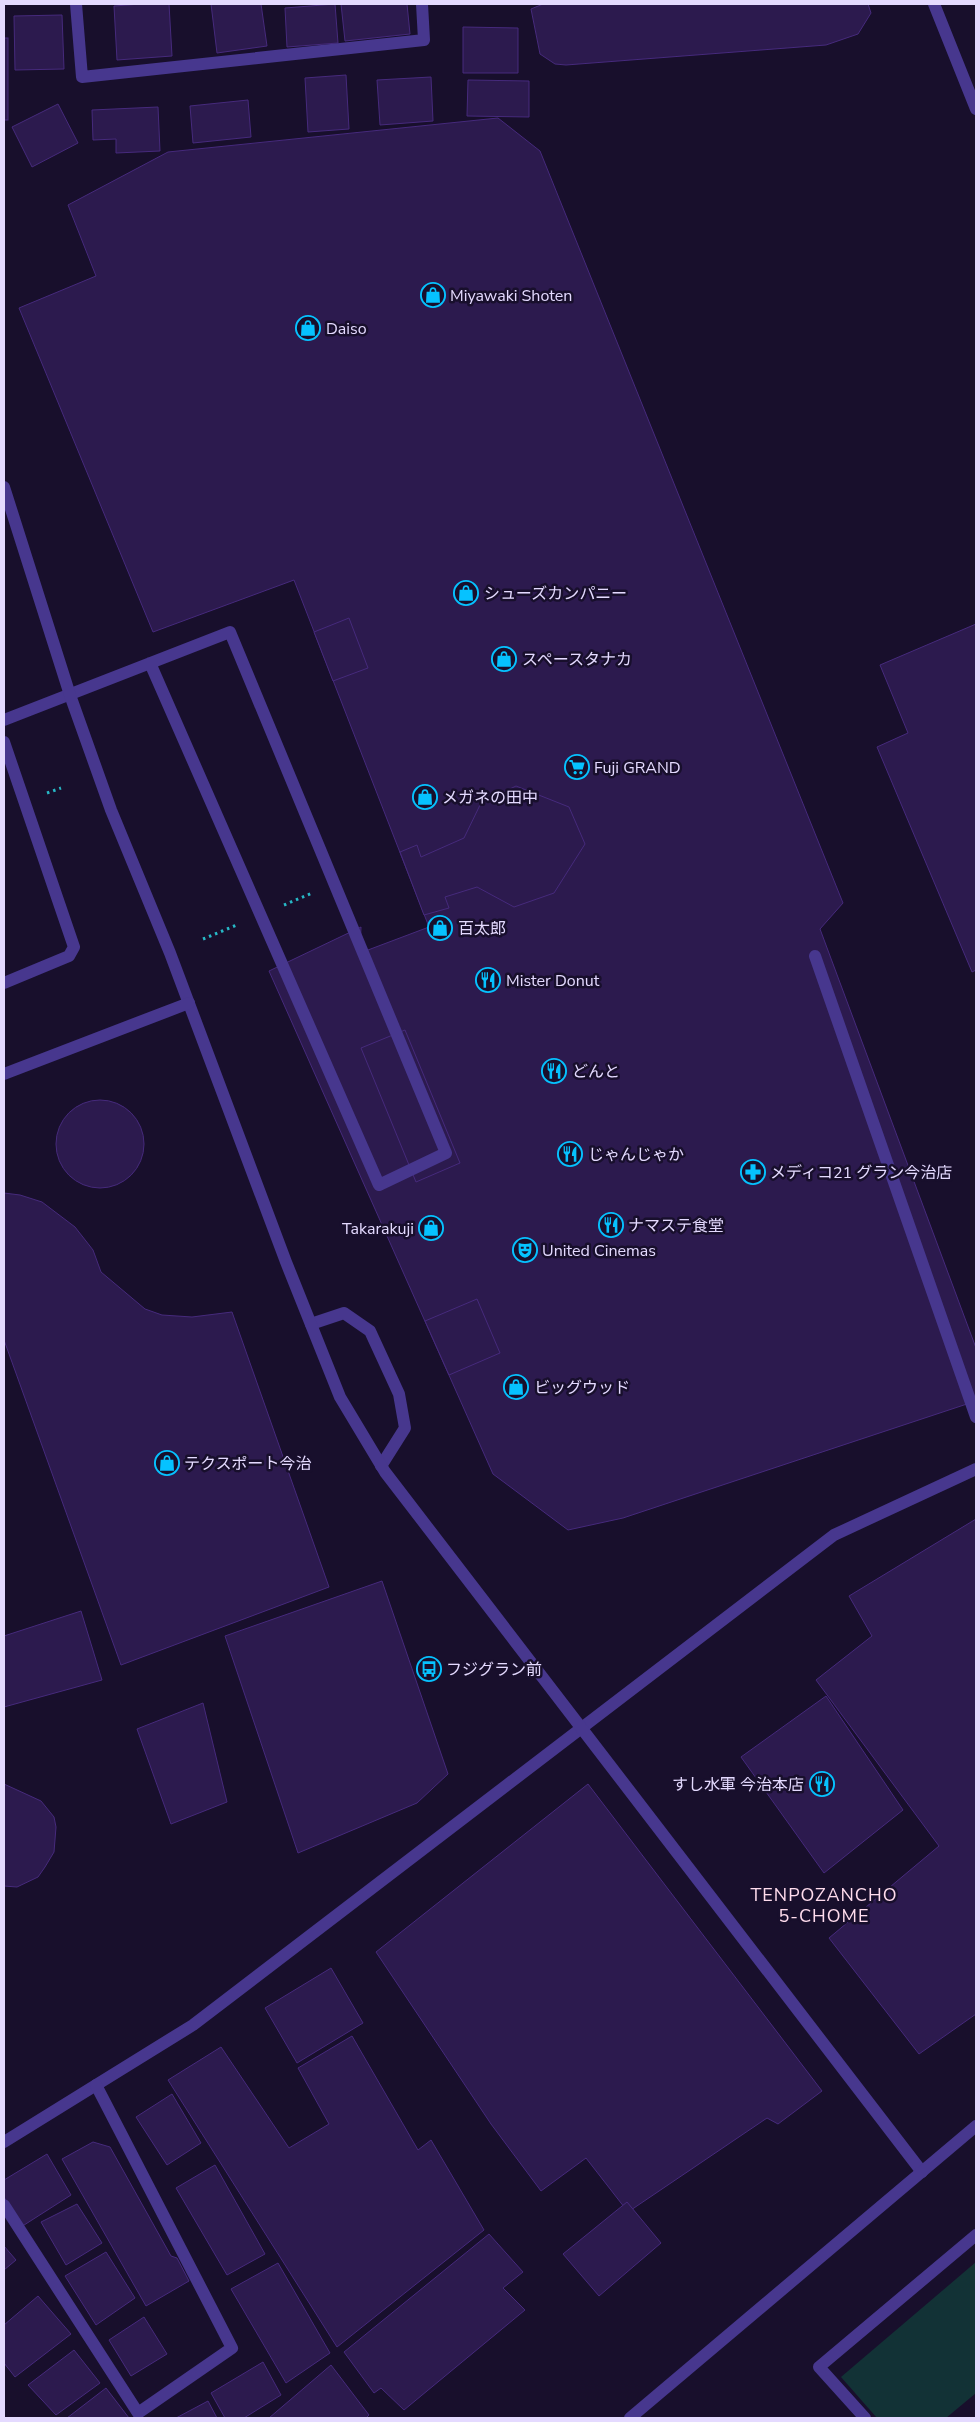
<svg xmlns="http://www.w3.org/2000/svg" width="980" height="2422" viewBox="0 0 980 2422" font-family="'Nunito Sans','Noto Sans JP',sans-serif">
	<style>
		.green { fill: #123236 }
		.building { fill: #2c1a4e; stroke: #462a7c }
		.lines { fill: none; stroke-linecap: round; stroke-linejoin: round }
		.path { stroke: #27b8c6; stroke-width: 3; stroke-dasharray: 2.5 4; stroke-linecap: butt }
		.service { stroke: #47378e; stroke-width: 12 }
		.minor { stroke: #47378e; stroke-width: 12 }
		.tertiary { stroke: #47378e; stroke-width: 12 }
		.labels { text-anchor: middle; stroke-width: 5; stroke-linejoin: round; paint-order: stroke }
		.poi-label { font-size: 16px; fill: #e4daff; stroke: #180f2c; text-anchor: start }
		.neighbourhood-label { font-size: 18px; letter-spacing: 1px; fill: #ffdced; stroke: #180f2c }
	</style>
	<rect width="100%" height="100%" fill="#180f2c"/>
	<path class="green" d="M976,2262V2393L946,2418H877L841,2377Z"/>
	<g class="building">
		<path d="M141,4H169L172,56L117,60L114,6Z"/>
		<path d="M211,4H261L267,46L217,53Z"/>
		<path d="M335,4L338,43L287,47L285,8Z"/>
		<path d="M341,4H407L410,34L345,41Z"/>
		<path d="M543,4H868L871,13L858,34L826,45L566,65L555,64L540,54L531,9Z"/>
		<path d="M62,15L64,69L15,70L14,16Z"/>
		<path d="M463,27L518,28V73H463Z"/>
		<rect x="4" y="38" width="4" height="82"/>
		<path d="M346,75L349,129L308,132L305,78Z"/>
		<path d="M431,77L433,121L380,125L377,80Z"/>
		<path d="M468,80L529,81V117L467,116Z"/>
		<path d="M248,100L251,137L193,143L190,106Z"/>
		<path d="M58,104L78,143L32,167L12,127Z"/>
		<path d="M158,107L160,151L116,153V139L93,140L92,110Z"/>
		<path d="M498,118L540,151L843,903L820,929L976,1348V1401L623,1518L568,1530L493,1474L269,971L361,927L360,953L429,927L294,580L153,632L19,308L96,276L68,205L168,152Z"/>
		<path d="M349,618L368,668L333,681L314,632Z"/>
		<path d="M976,624V970L972,972L877,747L908,733L880,665Z"/>
		<path d="M516,786L569,807L585,844L554,893L514,907L477,887L445,897L449,908L424,915L400,852L417,845L421,857L464,838L481,803Z"/>
		<path d="M405,1030L460,1163L416,1182L361,1048Z"/>
		<circle cx="100" cy="1144" r="44"/>
		<path d="M4,1193L20,1195L42,1202L75,1227L93,1250L101,1272L145,1309L162,1315L192,1317L232,1312L329,1587L121,1665L4,1340Z"/>
		<path d="M477,1299L500,1353L449,1375L425,1321Z"/>
		<path d="M976,1519V2014L919,2054L829,1938L939,1846L816,1680L872,1636L849,1596Z"/>
		<path d="M382,1581L448,1774L417,1803L298,1853L225,1636Z"/>
		<path d="M81,1611L102,1680L4,1707V1636Z"/>
		<path d="M826,1696L903,1810L824,1873L741,1757Z"/>
		<path d="M203,1703L227,1802L171,1824L137,1729Z"/>
		<path d="M4,1784L41,1801L54,1817L56,1827L54,1852L45,1867L38,1877L17,1887L4,1886Z"/>
		<path d="M588,1784L822,2091L778,2124L767,2118L628,2212L586,2158L541,2191L491,2124L376,1952Z"/>
		<path d="M331,1968L363,2023L297,2063L265,2008Z"/>
		<path d="M352,2036L418,2150L431,2140L484,2230L337,2347L168,2080L221,2047L289,2148L329,2124L298,2068Z"/>
		<path d="M172,2094L201,2143L167,2165L136,2117Z"/>
		<path d="M93,2142L110,2147L171,2256L177,2258L189,2281L146,2306L62,2159Z"/>
		<path d="M47,2154L71,2195L21,2227L4,2197V2180Z"/>
		<path d="M215,2165L265,2254L227,2275L176,2188Z"/>
		<path d="M627,2202L661,2243L599,2296L563,2254Z"/>
		<path d="M77,2204L102,2243L66,2265L41,2222Z"/>
		<path d="M489,2234L523,2272L503,2288L525,2310L404,2410L381,2388L374,2393L344,2352Z"/>
		<path d="M4,2246L16,2260L4,2270Z"/>
		<path d="M106,2252L135,2298L96,2325L65,2276Z"/>
		<path d="M278,2263L330,2353L286,2383L231,2289Z"/>
		<path d="M38,2296L71,2334L15,2377L4,2363V2325Z"/>
		<path d="M144,2317L167,2354L131,2376L109,2340Z"/>
		<path d="M74,2350L100,2383L56,2415L28,2385Z"/>
		<path d="M263,2362L281,2395L244,2418H225L211,2393Z"/>
		<path d="M331,2365L369,2415L366,2418H269Z"/>
		<path d="M106,2388L129,2418H67Z"/>
		<path d="M208,2401L217,2418H176Z"/>
	</g>
	<g class="lines">
		<g class="path">
			<path d="M47,793L61,788"/>
			<path d="M284,905L312,893"/>
			<path d="M203,939L239,924"/>
		</g>
		<g class="service">
			<path d="M4,720L230,632L446,1153L379,1185L150,663"/>
			<path d="M4,742L74,947L69,956L4,983"/>
			<path d="M815,956L976,1417"/>
			<path d="M865,2418L819,2367L976,2235"/>
		</g>
		<g class="minor">
			<path d="M76,4L82,77L424,40L422,4"/>
			<path d="M311,1324L344,1313L370,1331L399,1394L405,1428L381,1466"/>
			<path d="M4,2142L193,2025L834,1535L976,1469"/>
			<path d="M4,2205L138,2413L232,2348L96,2085"/>
		</g>
		<g class="tertiary">
			<path d="M934,4L976,109"/>
			<path d="M4,487L70,695L111,810L170,953L286,1262L340,1397L385,1472L922,2172"/>
			<path d="M4,1074L189,1003"/>
			<path d="M630,2418L976,2126"/>
		</g>
	</g>
	<defs>
		<symbol id="shop-ring" viewBox="-11 -11 22 22"><circle r="9.5" fill="#180f2c" stroke="#06c2ff" stroke-width="1.5"/><path d="M-5-2.5h2.3a2.7 3.5 0 0 1 5.4 0H5L5.5 6h-11ZM-1.5-2.5h3a1.5 2.3 0 0 0-3 0Z" fill="#06c2ff"/></symbol>
		<symbol id="supermarket-ring" viewBox="-11 -11 22 22"><circle r="9.5" fill="#180f2c" stroke="#06c2ff" stroke-width="1.5"/><path d="M-6-5.5h2.5l.6 2H6L4.5 2H-2.5L-4.4-4H-6ZM-1.5 3.2a1.3 1.3 0 1 0 .1 0ZM3 3.2a1.3 1.3 0 1 0 .1 0Z" fill="#06c2ff"/></symbol>
		<symbol id="restaurant-ring" viewBox="-11 -11 22 22"><circle r="9.5" fill="#180f2c" stroke="#06c2ff" stroke-width="1.5"/><path d="M-5-6h1v4h1v-4h1v4h1v-4h1v5L-1.5 .5V6h-2V.5L-5-1ZM5-6V6H3V1.5H1.5Q1.5-4 5-6Z" fill="#06c2ff"/></symbol>
		<symbol id="pharmacy-ring" viewBox="-11 -11 22 22"><circle r="9.5" fill="#180f2c" stroke="#06c2ff" stroke-width="1.5"/><path d="M-2-6h4v4h4v4h-4v4h-4v-4h-4v-4h4Z" fill="#06c2ff"/></symbol>
		<symbol id="theatre-ring" viewBox="-11 -11 22 22"><circle r="9.5" fill="#180f2c" stroke="#06c2ff" stroke-width="1.5"/><path d="M-5-5.5Q0-4 5-5.5V0Q5 5 0 6Q-5 5-5 0ZM-3.3-2.5H-1v1.5H-3.3ZM1-2.5H3.3v1.5H1ZM-2.8 1Q0 5.5 2.8 1Z" fill="#06c2ff"/></symbol>
		<symbol id="bus-ring" viewBox="-11 -11 22 22"><circle r="9.5" fill="#180f2c" stroke="#06c2ff" stroke-width="1.5"/><path d="M-5-6H5V4H4V6H2V4H-2V6H-4V4H-5ZM-3.5-4V0h7V-4ZM-3.5 1.2v1.5H-2V1.2ZM2 1.2v1.5H3.5V1.2Z" fill="#06c2ff"/></symbol>
	</defs>
	<g fill-rule="evenodd">
		<use href="#shop-ring" x="419" y="281" width="28" height="28"/>
		<use href="#shop-ring" x="294" y="314" width="28" height="28"/>
		<use href="#shop-ring" x="452" y="579" width="28" height="28"/>
		<use href="#shop-ring" x="490" y="645" width="28" height="28"/>
		<use href="#supermarket-ring" x="563" y="753" width="28" height="28"/>
		<use href="#shop-ring" x="411" y="783" width="28" height="28"/>
		<use href="#shop-ring" x="426" y="914" width="28" height="28"/>
		<use href="#restaurant-ring" x="474" y="966" width="28" height="28"/>
		<use href="#restaurant-ring" x="540" y="1057" width="28" height="28"/>
		<use href="#restaurant-ring" x="556" y="1140" width="28" height="28"/>
		<use href="#pharmacy-ring" x="739" y="1158" width="28" height="28"/>
		<use href="#restaurant-ring" x="597" y="1211" width="28" height="28"/>
		<use href="#shop-ring" x="417" y="1214" width="28" height="28"/>
		<use href="#theatre-ring" x="511" y="1236" width="28" height="28"/>
		<use href="#shop-ring" x="502" y="1373" width="28" height="28"/>
		<use href="#shop-ring" x="153" y="1449" width="28" height="28"/>
		<use href="#bus-ring" x="415" y="1655" width="28" height="28"/>
		<use href="#restaurant-ring" x="808" y="1770" width="28" height="28"/>
	</g>
	<g class="labels">
		<g class="poi-label">
			<text x="450" y="301">Miyawaki Shoten</text>
			<text x="326" y="334">Daiso</text>
			<text x="484" y="599">シューズカンパニー</text>
			<text x="522" y="665">スペースタナカ</text>
			<text x="594" y="773">Fuji GRAND</text>
			<text x="442" y="803">メガネの田中</text>
			<text x="458" y="934">百太郎</text>
			<text x="506" y="986">Mister Donut</text>
			<text x="572" y="1077">どんと</text>
			<text x="588" y="1160">じゃんじゃか</text>
			<text x="770" y="1178">メディコ21 グラン今治店</text>
			<text x="628" y="1231">ナマステ食堂</text>
			<text x="414" y="1234" text-anchor="end">Takarakuji</text>
			<text x="542" y="1256">United Cinemas</text>
			<text x="534" y="1393">ビッグウッド</text>
			<text x="184" y="1469">テクスポート今治</text>
			<text x="446" y="1675">フジグラン前</text>
			<text x="804" y="1790" text-anchor="end">すし水軍 今治本店</text>
		</g>
		<g class="neighbourhood-label">
			<text x="824" y="1901">TENPOZANCHO<tspan x="824" dy="21">5-CHOME</tspan></text>
		</g>
	</g>
	<rect width="980" height="2422" fill="none" stroke="#e4daff" stroke-width="10"/>
</svg>
